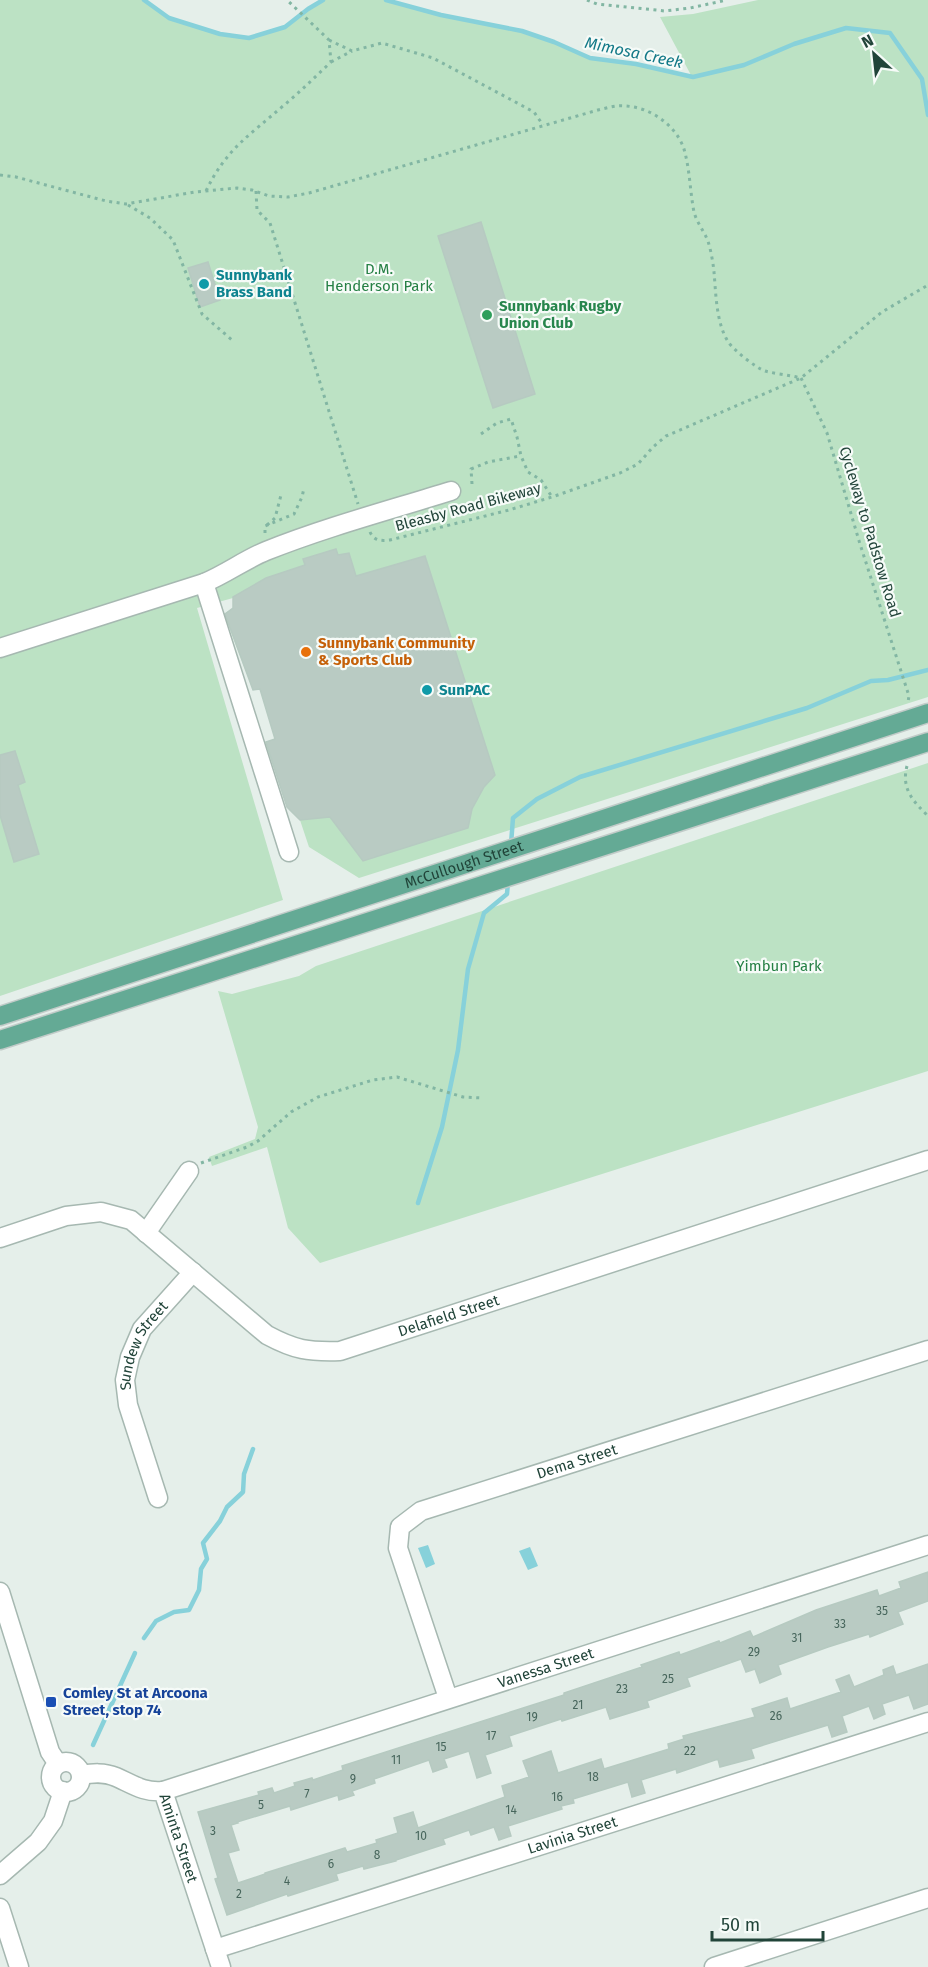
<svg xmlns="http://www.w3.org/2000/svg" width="928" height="1967" viewBox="0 0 928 1967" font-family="'Fira Sans',sans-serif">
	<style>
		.green { fill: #bce2c4 }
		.water { fill: #87d1da }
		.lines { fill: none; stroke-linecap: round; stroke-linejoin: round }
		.stream { stroke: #87d1da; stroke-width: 4.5 }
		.building { fill: #b9cbc3; stroke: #b6cac1; stroke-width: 1.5 }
		.minor-casing { stroke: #a6b8b1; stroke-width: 21 }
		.major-casing { stroke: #c1cbc8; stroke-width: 21 }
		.path { stroke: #82b6a3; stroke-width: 3; stroke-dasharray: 3 4.5; stroke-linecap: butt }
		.minor { stroke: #fff; stroke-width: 18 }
		.major { stroke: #64aa95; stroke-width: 18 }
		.culture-dot { fill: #0f9aa8; stroke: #f6fbf8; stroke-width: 2 }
		.leisure-dot { fill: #2e9e5b; stroke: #f6fbf8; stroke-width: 2 }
		.food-dot { fill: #e8710a; stroke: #f6fbf8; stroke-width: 2 }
		.transit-dot { fill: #1a4fb4; stroke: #f6fbf8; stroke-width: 2 }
		.labels { text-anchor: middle; stroke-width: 4.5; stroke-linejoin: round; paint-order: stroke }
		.number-label { font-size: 12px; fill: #47665c }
		.park-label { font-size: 15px; fill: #268045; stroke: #f6fbf8 }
		.culture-label { font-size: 15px; font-weight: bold; fill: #0d838f; stroke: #f6fbf8; text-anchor: start }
		.leisure-label { font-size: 15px; font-weight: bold; fill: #27864d; stroke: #f6fbf8; text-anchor: start }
		.street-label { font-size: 15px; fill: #214439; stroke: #f6fbf8 }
		.food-label { font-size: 15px; font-weight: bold; fill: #c56008; stroke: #f6fbf8; text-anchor: start }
		.transit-label { font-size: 15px; font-weight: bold; fill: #164399; stroke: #f6fbf8; text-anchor: start }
		.water-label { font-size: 16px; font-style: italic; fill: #137987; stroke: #f6fbf8 }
	</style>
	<rect width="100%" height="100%" fill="#e5efea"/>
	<g class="green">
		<path d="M0,0H144L169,18L220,34L249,38L285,27L308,9L323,0H386L441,15L522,31L554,42L590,58L636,64L692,77L660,17L693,14L758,0H928V697L359,878L309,847L300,820L287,807L265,742L275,739L260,689L253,690L224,614L233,608V598L197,608L283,900L0,996Z"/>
		<path d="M928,763V1071L320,1263L288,1228L267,1147L212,1166L209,1157L255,1139L258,1127L218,991L232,994L299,976L316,966Z"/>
	</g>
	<g class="water">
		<path d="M428,1545L435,1564L426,1568L418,1548Z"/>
		<path d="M530,1547L538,1566L528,1570L519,1551Z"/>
	</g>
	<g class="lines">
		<g class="stream">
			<path d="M144,0L169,18L220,34L249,38L285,27L308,9L323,0"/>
			<path d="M386,0L441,15L522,31L554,42L590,58L636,64L693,77L744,65L794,44L846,28L890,33L922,79L928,115"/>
			<path d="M511,844L513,818L537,799L580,777L807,708L871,681L888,680L928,670"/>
			<path d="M418,1203L442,1127L458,1050L468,969L484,913L507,894L508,882"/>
			<path d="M144,1638L156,1621L174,1612L189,1610L199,1590L201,1569L207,1559L203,1543L220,1521L227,1507L243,1492L244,1474L253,1449"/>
			<path d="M93,1745L135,1653"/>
		</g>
	</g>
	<g class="building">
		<path d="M481,222L535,394L493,408L438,236Z"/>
		<path d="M208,262L220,300L200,307L188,268Z"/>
		<path d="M336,549L338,555L349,553L356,576L425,556L495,775L484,787L472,809L468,828L363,861L330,817L300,820L287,807L266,742L275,739L260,689L253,690L225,614L233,608V597L266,578L305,565L303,559Z"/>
		<path d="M15,751L25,782L18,785L39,854L14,862L0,815V755Z"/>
		<path d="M928,1572V1601L898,1612L903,1624L870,1637L869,1634L828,1647L778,1665L781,1674L760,1683L755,1669L746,1672L741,1659L687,1678L690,1686L647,1701L649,1707L610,1719L606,1707L562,1721L561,1719L509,1736L512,1746L485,1755L491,1773L477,1778L469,1751L444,1759L447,1767L433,1772L429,1760L374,1779L375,1783L352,1791L354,1795L339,1800L338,1795L291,1810L290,1806L237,1822L238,1823L231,1825L239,1850L228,1853L238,1883L265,1874V1873L345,1848L347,1852L377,1843L376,1840L398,1833L394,1818L413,1812L418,1828L505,1797L502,1786L529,1777L523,1761L551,1751L558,1773L601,1759L604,1769L669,1749L668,1744L684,1739L683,1736L755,1717L752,1709L787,1698L790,1709L841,1692L836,1680L849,1675L854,1687L884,1675L883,1670L893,1666L896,1675L928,1664V1704L914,1709L909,1695L882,1704L885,1714L874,1719L869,1706L842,1716L847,1732L832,1737L828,1725L751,1749L754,1758L720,1767L718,1759L677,1773L676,1769L641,1780L645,1793L632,1797L628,1782L573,1799L574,1803L561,1806L562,1809L508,1826L511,1836L499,1840L494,1827L471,1835L469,1830L443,1839L445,1844L396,1860V1861L364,1869L363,1866L336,1874L338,1880L288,1896L287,1894L227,1915L215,1879L218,1878L198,1812L259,1795L258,1792L272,1788L274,1793L295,1786L294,1783L312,1778L313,1780L343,1770L342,1766L564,1695V1693L642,1667L641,1665L679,1652L680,1655L719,1641L720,1643L750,1631L753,1637L816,1610L877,1590L879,1596L901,1588L899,1582Z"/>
	</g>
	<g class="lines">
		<defs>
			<g id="minor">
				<path d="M204,583L289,852"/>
				<path d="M0,648L204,583C226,574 244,560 266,551C326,527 390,510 451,491"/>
				<path d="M146,1233L189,1171"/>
				<path id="s1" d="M0,1238L66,1216L101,1212L131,1220L267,1335C295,1350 308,1352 340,1351L928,1160"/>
				<path id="s2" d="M158,1498L128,1405L125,1380L130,1357L142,1329L193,1272"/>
				<path d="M0,1592L50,1752L58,1764"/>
				<path id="s3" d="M448,1698L398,1548L400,1527L421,1511L928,1350"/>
				<circle cx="66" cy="1777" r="15"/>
				<path id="s4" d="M81,1775C93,1773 104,1772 116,1777C132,1784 144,1793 163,1791L221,1967"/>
				<path id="s5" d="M163,1791L928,1545"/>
				<path d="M0,1875L38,1842L53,1821L63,1791"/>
				<path d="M0,1908L19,1967"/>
				<path id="s6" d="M215,1949L928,1722"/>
				<path d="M714,1967L928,1898"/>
			</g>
			<g id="major">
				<path id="s7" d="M0,1016L928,713"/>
				<path d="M0,1040L928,742"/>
			</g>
		</defs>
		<use href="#minor" class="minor-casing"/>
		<use href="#major" class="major-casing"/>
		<g class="path">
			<path d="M587,0L597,4L665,11L690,8L727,0"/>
			<path d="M329,40L352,51L382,43L433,58L534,112L543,125"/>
			<path d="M331,62L352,51"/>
			<path d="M0,175L16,177L106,201L126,204L195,192L237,188L252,190L269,196L288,197L309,193L598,110C607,108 616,105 625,106C650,107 676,125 684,149C690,170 690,192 694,212C697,223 704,231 708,241C711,251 713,262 714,272C716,294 716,324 729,343C735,351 756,368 765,371C776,374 789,375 801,378"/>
			<path d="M206,191C226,149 250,135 283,106C300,92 315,77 331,62L329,40L287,0"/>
			<path d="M256,191L257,210L270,223L358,504"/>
			<path d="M128,205L150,218L173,240L202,314L232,340"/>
			<path d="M801,378L827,433L860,544L909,696L908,702"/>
			<path d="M481,434L497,423L511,419L517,437L521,456L528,472L541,480L552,497"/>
			<path d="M472,484L471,469L488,462L520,456"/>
			<path d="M267,525L275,518L281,495"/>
			<path d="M370,532C374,541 381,541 390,540L509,510L552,497L620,473L638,464L653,447L666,436L801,378L882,312L928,285"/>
			<path d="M265,533V526L294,514L302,497L304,488"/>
			<path d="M907,766C901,789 913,801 928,816"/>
			<path d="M201,1163L247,1147L258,1141L291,1112L318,1097L373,1080L397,1077L463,1097L482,1098"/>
		</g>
		<use href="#minor" class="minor"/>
		<use href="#major" class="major"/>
	</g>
	<g class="culture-dot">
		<circle cx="204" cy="284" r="6"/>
		<circle cx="427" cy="690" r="6"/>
	</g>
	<circle class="leisure-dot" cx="487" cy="315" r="6"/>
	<circle class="food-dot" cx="306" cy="652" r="6"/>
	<rect class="transit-dot" x="45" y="1696" width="12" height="12" rx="3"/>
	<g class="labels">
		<g class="number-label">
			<text x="882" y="1615">35</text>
			<text x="840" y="1628">33</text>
			<text x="797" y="1642">31</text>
			<text x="754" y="1656">29</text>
			<text x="668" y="1683">25</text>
			<text x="622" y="1693">23</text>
			<text x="578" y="1709">21</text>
			<text x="776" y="1720">26</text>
			<text x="532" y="1721">19</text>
			<text x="491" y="1740">17</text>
			<text x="441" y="1751">15</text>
			<text x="690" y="1755">22</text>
			<text x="396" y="1764">11</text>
			<text x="593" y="1781">18</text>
			<text x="353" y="1783">9</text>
			<text x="307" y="1798">7</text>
			<text x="557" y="1801">16</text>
			<text x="261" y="1809">5</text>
			<text x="511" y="1814">14</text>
			<text x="213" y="1835">3</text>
			<text x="421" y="1840">10</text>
			<text x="377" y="1859">8</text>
			<text x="331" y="1868">6</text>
			<text x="287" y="1885">4</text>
			<text x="239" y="1898">2</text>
		</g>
		<g class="park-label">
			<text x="379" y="274">D.M.<tspan x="379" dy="17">Henderson Park</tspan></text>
			<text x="779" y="971">Yimbun Park</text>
		</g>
		<g class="culture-label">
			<text x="216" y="280">Sunnybank<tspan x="216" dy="17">Brass Band</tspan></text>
			<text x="439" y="695">SunPAC</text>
		</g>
		<g class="leisure-label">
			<text x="499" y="311">Sunnybank Rugby<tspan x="499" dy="17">Union Club</tspan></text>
		</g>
		<g class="street-label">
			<text transform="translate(468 507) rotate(-15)" y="5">Bleasby Road Bikeway</text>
			<text transform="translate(870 532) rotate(73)" y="5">Cycleway to Padstow Road</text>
			<text dy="5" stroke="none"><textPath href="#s7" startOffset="488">McCullough Street</textPath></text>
			<text dy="5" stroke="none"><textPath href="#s1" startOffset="504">Delafield Street</textPath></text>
			<text dy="5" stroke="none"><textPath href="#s2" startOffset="162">Sundew Street</textPath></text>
			<text dy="5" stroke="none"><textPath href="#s3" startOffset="369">Dema Street</textPath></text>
			<text dy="5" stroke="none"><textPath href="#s5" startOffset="402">Vanessa Street</textPath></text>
			<text dy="5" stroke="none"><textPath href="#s6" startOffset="375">Lavinia Street</textPath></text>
			<text dy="5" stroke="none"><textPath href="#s4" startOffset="135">Aminta Street</textPath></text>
		</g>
		<g class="food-label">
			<text x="318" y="648">Sunnybank Community<tspan x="318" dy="17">&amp; Sports Club</tspan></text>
		</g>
		<g class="transit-label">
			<text x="63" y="1698">Comley St at Arcoona<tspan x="63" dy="17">Street, stop 74</tspan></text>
		</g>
		<g class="water-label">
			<text transform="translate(634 52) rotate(12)" y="6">Mimosa Creek</text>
		</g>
	</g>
	<g transform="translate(874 54) rotate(333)" stroke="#f6fbf8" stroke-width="4.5" paint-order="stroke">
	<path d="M0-4.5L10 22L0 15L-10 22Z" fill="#214439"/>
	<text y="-9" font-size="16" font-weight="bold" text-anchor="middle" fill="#214439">N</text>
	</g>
	<path d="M712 1931v9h111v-9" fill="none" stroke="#214439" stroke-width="3"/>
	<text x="721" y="1931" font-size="18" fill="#214439" stroke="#f6fbf8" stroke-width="4.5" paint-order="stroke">50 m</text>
</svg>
